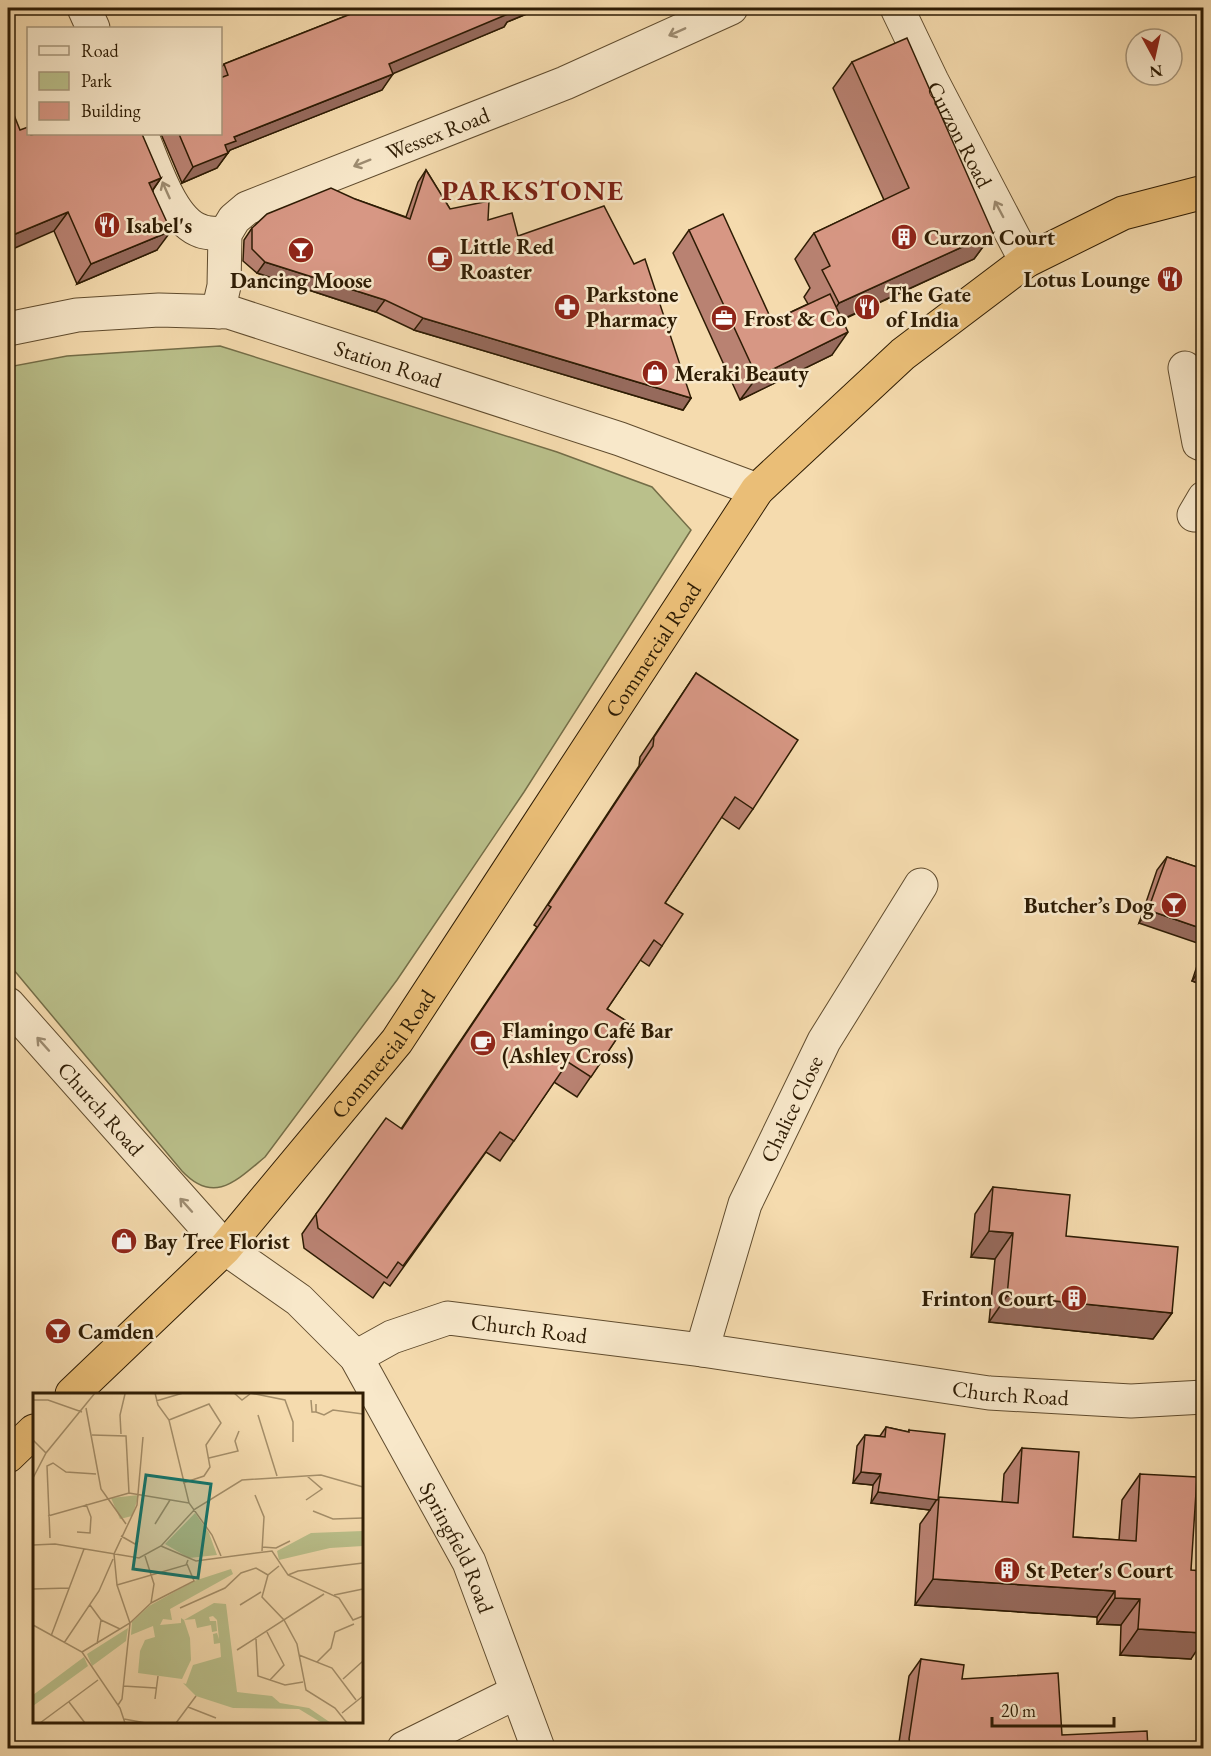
<svg xmlns="http://www.w3.org/2000/svg" width="1211" height="1756" viewBox="0 0 1211 1756" font-family="'EB Garamond',serif">
	<style>
		.green { fill: #bac08b; stroke: #746e48; stroke-width: 1.5 }
		.lines { fill: none; stroke-linecap: round; stroke-linejoin: round }
		.minor-casing { stroke: #604c2e; stroke-width: 35 }
		.tertiary-casing { stroke: #604c2e; stroke-width: 35 }
		.trunk-casing { stroke: #2e1c04; stroke-width: 35 }
		.minor { stroke: #f8e8ca; stroke-width: 33 }
		.tertiary { stroke: #f8e8ca; stroke-width: 33 }
		.trunk { stroke: #eabe77; stroke-width: 33 }
		.wall { fill: #b98272; stroke: #2e1c04; stroke-width: 1.5 }
		.shaded-wall { fill: #966a5c; stroke: #2e1c04; stroke-width: 1.5 }
		.building { fill: #d79784; stroke: #2e1c04; stroke-width: 1.5 }
		.oneway { stroke: #9d8c71 }
		.labels { text-anchor: middle; stroke-width: 5; stroke-linejoin: round; paint-order: stroke }
		.street-label { font-size: 22px; fill: #2e1c04; stroke: #f8e8ca }
		.poi-label { font-size: 22px; font-weight: bold; fill: #2e1c04; stroke: #f8e8ca; text-anchor: start }
		.district-label { font-size: 28px; font-weight: bold; letter-spacing: 1.5px; fill: #7a1f14; stroke: #f8e8ca }
		.inset-road { fill: none; stroke: #a58f6a; stroke-width: 1.5 }
		.view { fill: #0f766e; fill-opacity: 0.15; stroke: #0f766e; stroke-width: 3 }
		.inset-edge { fill: none; stroke: #2e1c04; stroke-width: 3 }
	</style>
	<rect width="100%" height="100%" fill="#f5dbae"/>
	<filter id="stains"><feTurbulence type="fractalNoise" baseFrequency=".00333" numOctaves="4"/><feColorMatrix values="0 0 0 0 .2 0 0 0 0 .09 0 0 0 0 .02 0 0 0 .5 -.17"/></filter>
	<radialGradient id="worn" r=".72"><stop offset=".6" stop-color="#630" stop-opacity="0"/><stop offset="1" stop-color="#630" stop-opacity=".3"/></radialGradient>
	<path class="green" d="M220,346L557,452L652,487L691,530L524,792L397,980L265,1157C236,1181 214,1205 182,1171L8,963V367L67,356Z"/>
	<g class="lines">
		<defs>
			<g id="minor">
				<path d="M84,8L93,28"/>
				<path id="s1" d="M897,8L932,81L1026,261"/>
				<path d="M141,134C154,162 170,221 201,231C208,234 217,233 225,234"/>
				<path id="s2" d="M218,312L224,286L225,234L234,219L247,208L565,83L731,8"/>
				<path d="M1185,368L1199,443L1204,445"/>
				<path d="M1194,515L1204,498"/>
				<path id="s3" d="M8,1004L225,1248"/>
				<path id="s4" d="M702,1350L745,1204L824,1041L921,885"/>
				<path id="s5" d="M356,1357L392,1337L448,1318L702,1350L989,1393L1131,1401L1204,1397"/>
				<path d="M404,1748L517,1692"/>
			</g>
			<g id="tertiary">
				<path id="s6" d="M8,329L77,315L159,310L229,312L620,439L757,490"/>
				<path id="s7" d="M225,1248L299,1300L356,1357L469,1562L538,1748"/>
			</g>
			<g id="trunk">
				<path id="s8" d="M72,1394L225,1248L397,1041L757,490L903,354L1026,261L1123,213L1204,192"/>
				<path d="M8,1456L34,1431"/>
			</g>
		</defs>
		<use href="#minor" class="minor-casing"/>
		<use href="#tertiary" class="tertiary-casing"/>
		<use href="#trunk" class="trunk-casing"/>
		<use href="#minor" class="minor"/>
		<use href="#tertiary" class="tertiary"/>
		<use href="#trunk" class="trunk"/>
	</g>
	<g class="wall">
		<path d="M366,8H541L507,22L504,27L392,73L382,90L230,150L217,168L182,183L161,134H220V69L224,64Z"/>
		<path d="M852,62L993,233L974,259L842,320L832,355L740,400L673,253L689,230L772,321L808,304L804,297L810,288L795,259L814,233L884,200L833,88Z"/>
		<path d="M20,130L31,135L161,178L153,190L157,250L77,284L54,231Z"/>
		<path d="M426,170L450,209L488,220L518,236L691,398L683,410L414,330L376,312L257,273L243,261L244,240L252,228L355,199L406,217L418,182Z"/>
		<path d="M696,673L753,809L739,829L721,817L665,903L662,946L649,966L640,960L607,1009L628,1022L577,1097L554,1082L500,1161L486,1152L390,1286L384,1282L373,1298L304,1248L302,1234L316,1214L401,1129L537,927L534,925L639,766L640,757Z"/>
		<path d="M1167,857L1203,869L1139,923L1157,870Z"/>
		<path d="M1203,948V985L1192,981Z"/>
		<path d="M993,1187L1066,1236L1172,1313L1153,1339L989,1322L995,1259L971,1257L975,1214Z"/>
		<path d="M886,1427L908,1432L909,1430L938,1498L1002,1502L1004,1474L1022,1448L1073,1537L1119,1540L1122,1500L1140,1474L1191,1570V1659L1120,1655L1121,1625L1097,1624V1617L915,1605L920,1524L930,1510L871,1503L873,1485L853,1483L857,1446L865,1435L880,1436Z"/>
		<path d="M921,1659L962,1679L1062,1735L1148,1749H898L909,1676Z"/>
	</g>
	<g class="shaded-wall">
		<path d="M514,8H541L507,22L504,27L378,80L389,64Z"/>
		<path d="M393,74L382,90L230,150L217,168L182,183L193,167L225,145L234,137Z"/>
		<path d="M161,178L147,198L149,183Z"/>
		<path d="M68,212L54,231L8,251V237Z"/>
		<path d="M171,231L157,250L77,284L91,264Z"/>
		<path d="M993,233L974,259L821,329L839,303Z"/>
		<path d="M265,262L385,300L376,312L257,273Z"/>
		<path d="M423,318L691,398L683,410L414,330Z"/>
		<path d="M848,332L832,355L740,400L757,377Z"/>
		<path d="M1148,910L1203,929V945L1139,923Z"/>
		<path d="M1201,968L1203,969V985L1192,981Z"/>
		<path d="M989,1231L1013,1233L995,1259L971,1257Z"/>
		<path d="M1007,1296L1172,1313L1153,1339L989,1322Z"/>
		<path d="M861,1472L881,1474L873,1485L853,1483Z"/>
		<path d="M878,1492L937,1499L930,1510L871,1503Z"/>
		<path d="M933,1579L1115,1591L1097,1617L915,1605Z"/>
		<path d="M1115,1598L1140,1599L1121,1625L1097,1624Z"/>
		<path d="M1138,1629L1203,1633V1641L1191,1659L1120,1655Z"/>
	</g>
	<g class="building">
		<path d="M366,8H516H514L515,11L389,64L393,74L234,137L236,141L225,145L228,153L193,167L179,134H220V78L228,75L224,64Z"/>
		<path d="M907,38L993,233L839,303L822,270L830,266L814,233L909,188L852,62Z"/>
		<path d="M8,100L20,130L28,127V134H30L31,135L35,134H142L161,178L149,183L171,231L91,264L68,212L8,237Z"/>
		<path d="M426,170L450,209L489,201L488,220L512,213L518,236L604,206L634,264L645,259L691,398L423,318L385,300L265,262L252,249V228L267,214L331,188L355,199L410,219Z"/>
		<path d="M723,214L772,321L830,294L848,332L757,377L689,230Z"/>
		<path d="M696,673L798,740L753,809L735,797L665,903L683,914L662,946L654,940L607,1009L628,1022L591,1077L568,1062L514,1141L500,1132L403,1266L398,1262L387,1278L318,1228L316,1214L386,1118L402,1129L551,907L548,905L653,746L654,737Z"/>
		<path d="M1167,857L1203,869V929L1148,910Z"/>
		<path d="M993,1187L1070,1195L1066,1236L1178,1247L1172,1313L1007,1296L1013,1233L989,1231Z"/>
		<path d="M886,1427L909,1432V1430L945,1434L938,1500L878,1492L881,1474L861,1472L865,1435L885,1437Z"/>
		<path d="M1022,1448L1079,1452L1073,1537L1136,1541L1140,1474L1197,1477L1191,1570L1203,1571V1633L1138,1629L1140,1599L1115,1598V1591L933,1579L939,1497L1018,1503Z"/>
		<path d="M921,1659L964,1665L962,1679L1058,1673L1062,1735L1147,1731L1148,1749H911L909,1739Z"/>
	</g>
	<defs><path id="oneway-shaft" d="M-6 0H5M1.5-3L5.5 0L1.5 3" fill="none" stroke-width="1.6" stroke-linecap="round" stroke-linejoin="round" transform="scale(1.5)"/></defs>
	<g class="oneway">
		<use href="#oneway-shaft" transform="translate(677 32) rotate(156)"/>
		<use href="#oneway-shaft" transform="translate(362 163) rotate(158)"/>
		<use href="#oneway-shaft" transform="translate(166 190) rotate(-114)"/>
		<use href="#oneway-shaft" transform="translate(999 209) rotate(-118)"/>
		<use href="#oneway-shaft" transform="translate(43 1044) rotate(-132)"/>
		<use href="#oneway-shaft" transform="translate(186 1205) rotate(-132)"/>
	</g>
	<defs>
		<symbol id="restaurant-disc" viewBox="-11 -11 22 22"><circle r="9.5" fill="#8f2418" stroke="#f8e8ca"/><path d="M-5-6h1v4h1v-4h1v4h1v-4h1v5L-1.5 .5V6h-2V.5L-5-1ZM5-6V6H3V1.5H1.5Q1.5-4 5-6Z" fill="#fff"/></symbol>
		<symbol id="building-disc" viewBox="-11 -11 22 22"><circle r="9.5" fill="#8f2418" stroke="#f8e8ca"/><path d="M-4-6H4V6H1V3H-1V6H-4ZM-2.5-4.3h1.7v1.8h-1.7ZM.8-4.3h1.7v1.8H.8ZM-2.5-1h1.7V.8h-1.7ZM.8-1h1.7V.8H.8Z" fill="#fff"/></symbol>
		<symbol id="bar-disc" viewBox="-11 -11 22 22"><circle r="9.5" fill="#8f2418" stroke="#f8e8ca"/><path d="M-6-5H6L.8 .8V4.5H3.5V6h-7V4.5H-.8V.8Z" fill="#fff"/></symbol>
		<symbol id="cafe-disc" viewBox="-11 -11 22 22"><circle r="9.5" fill="#8f2418" stroke="#f8e8ca"/><path d="M-5.5-4.5H6V0H3Q3 3.5 0 3.5H-2.5Q-5.5 3.5-5.5 0ZM3-3.2v2h1.7v-2ZM-6 4.5H4V6H-6Z" fill="#fff"/></symbol>
		<symbol id="pharmacy-disc" viewBox="-11 -11 22 22"><circle r="9.5" fill="#8f2418" stroke="#f8e8ca"/><path d="M-2-6h4v4h4v4h-4v4h-4v-4h-4v-4h4Z" fill="#fff"/></symbol>
		<symbol id="office-disc" viewBox="-11 -11 22 22"><circle r="9.5" fill="#8f2418" stroke="#f8e8ca"/><path d="M-6-3h4V-5.5h4V-3h4V5H-6ZM-1-4.5V-3h2v-1.5ZM-6 0V1H6V0Z" fill="#fff"/></symbol>
		<symbol id="shop-disc" viewBox="-11 -11 22 22"><circle r="9.5" fill="#8f2418" stroke="#f8e8ca"/><path d="M-5-2.5h2.3a2.7 3.5 0 0 1 5.4 0H5L5.5 6h-11ZM-1.5-2.5h3a1.5 2.3 0 0 0-3 0Z" fill="#fff"/></symbol>
	</defs>
	<g fill-rule="evenodd">
		<use href="#restaurant-disc" x="92" y="210" width="30" height="30"/>
		<use href="#building-disc" x="889" y="222" width="30" height="30"/>
		<use href="#bar-disc" x="286" y="235" width="30" height="30"/>
		<use href="#cafe-disc" x="425" y="244" width="30" height="30"/>
		<use href="#restaurant-disc" x="1155" y="264" width="30" height="30"/>
		<use href="#pharmacy-disc" x="552" y="292" width="30" height="30"/>
		<use href="#restaurant-disc" x="852" y="292" width="30" height="30"/>
		<use href="#office-disc" x="709" y="303" width="30" height="30"/>
		<use href="#shop-disc" x="640" y="358" width="30" height="30"/>
		<use href="#bar-disc" x="1159" y="890" width="30" height="30"/>
		<use href="#cafe-disc" x="468" y="1028" width="30" height="30"/>
		<use href="#shop-disc" x="109" y="1226" width="30" height="30"/>
		<use href="#building-disc" x="1059" y="1283" width="30" height="30"/>
		<use href="#bar-disc" x="43" y="1316" width="30" height="30"/>
		<use href="#building-disc" x="992" y="1555" width="30" height="30"/>
	</g>
	<g class="labels">
		<g class="street-label">
			<text dy="8" stroke="none"><textPath href="#s2" startOffset="318">Wessex Road</textPath></text>
			<text dy="8" stroke="none"><textPath href="#s1" startOffset="141">Curzon Road</textPath></text>
			<text dy="8" stroke="none"><textPath href="#s6" startOffset="390">Station Road</textPath></text>
			<text dy="8" stroke="none"><textPath href="#s8" startOffset="948">Commercial Road</textPath></text>
			<text dy="8" stroke="none"><textPath href="#s8" startOffset="462">Commercial Road</textPath></text>
			<text dy="8" stroke="none"><textPath href="#s3" startOffset="140">Church Road</textPath></text>
			<text dy="8" stroke="none"><textPath href="#s4" startOffset="258">Chalice Close</textPath></text>
			<text dy="8" stroke="none"><textPath href="#s5" startOffset="182">Church Road</textPath></text>
			<text dy="8" stroke="none"><textPath href="#s5" startOffset="668">Church Road</textPath></text>
			<text dy="8" stroke="none"><textPath href="#s7" startOffset="387">Springfield Road</textPath></text>
		</g>
		<g class="poi-label">
			<text x="126" y="233">Isabel's</text>
			<text x="924" y="245">Curzon Court</text>
			<text x="460" y="254">Little Red<tspan x="460" dy="25">Roaster</tspan></text>
			<text x="1150" y="287" text-anchor="end">Lotus Lounge</text>
			<text x="301" y="288" text-anchor="middle">Dancing Moose</text>
			<text x="586" y="302">Parkstone<tspan x="586" dy="25">Pharmacy</tspan></text>
			<text x="886" y="302">The Gate<tspan x="886" dy="25">of India</tspan></text>
			<text x="744" y="326">Frost &amp; Co</text>
			<text x="674" y="381">Meraki Beauty</text>
			<text x="1154" y="913" text-anchor="end">Butcher’s Dog</text>
			<text x="502" y="1038">Flamingo Café Bar<tspan x="502" dy="25">(Ashley Cross)</tspan></text>
			<text x="144" y="1249">Bay Tree Florist</text>
			<text x="1054" y="1306" text-anchor="end">Frinton Court</text>
			<text x="78" y="1339">Camden</text>
			<text x="1026" y="1578">St Peter's Court</text>
		</g>
		<g class="district-label">
			<text x="533" y="200">PARKSTONE</text>
		</g>
	</g>
	<g transform="translate(33 1393)">
		<rect width="330" height="330" fill="#f5dbae"/>
		<path d="M106,102L99,123L87,126L78,105ZM162,120L176,140L184,162L156,165L132,151ZM330,138V153L297,155L246,167L244,158L278,140ZM198,176L200,181L137,216L139,227L130,226L127,232L148,230V225L151,227L181,210L193,211L204,299L239,303L247,310L276,315L298,330H289L266,316L200,315L163,303L150,290L153,291L160,272L188,264L187,250L181,251L180,241L184,240L186,246L184,227L180,223L176,224L177,228H183L184,238L179,239L178,232L164,235L162,226L151,227L157,245L158,267L149,286L105,280L107,258L112,247L122,244L120,233L98,242L99,229L116,213L161,188ZM95,235L93,248L59,273L54,261ZM51,264L55,273L0,313V302Z" fill="#bac08b"/>
		<path class="inset-road" d="M122,0L125,12L136,27L156,110L179,142L188,163M201,0L209,7L217,1M217,0L252,7L260,29V49M0,7H15L49,19M278,7L279,19H283V11M123,8L150,0M53,15L68,96L93,131M283,19L291,22L300,17L330,21M225,22L244,83M136,27L176,11L188,30L173,52L177,74L171,83L150,90M88,41L87,22L92,1M59,42L93,43L96,100M0,47L13,60M176,65L205,58L202,48L206,38M0,85L13,60L62,0M222,102L231,124L229,158M273,107L289,96L274,83M280,118L300,126L330,125M15,123L96,100L156,110M122,131L137,107M44,139L57,140L58,124L53,111M88,143L102,151L105,148M17,145L14,73L20,70L33,79L63,81M0,152L22,151L106,165L128,153L162,116L209,87L288,82L330,94M128,153L163,168L239,158L255,182L306,205L320,227L330,223M229,154L243,155L257,148M246,173L235,182L229,204L251,227L264,251L273,297L302,315L314,330M255,182L265,178L330,170M84,192L153,172L155,167M0,196L36,195M301,202L330,196M118,210L161,188L154,171M57,212L68,227L64,251M207,212L228,199M147,215L192,195L208,180L223,175L235,182M68,227L87,236M0,232L49,259L87,315L92,330M234,239L251,272L237,287M18,243L51,156M223,246L225,283L252,292L270,289M31,250L66,198L80,166M204,257L291,201M49,259L97,230L118,210L121,191L112,163M266,262L299,275L323,307M284,269L298,255L302,239L321,231M310,286L330,268M90,293L123,295M122,306L125,283M36,309L52,330M85,312L89,306L97,230L84,192L81,161L104,112L110,44M155,314L183,325M309,320L330,303M91,326L113,330M7,330L65,287M143,330L163,303"/>
		<path class="view" d="M113,82L178,91L165,185L100,176Z"/>
		<rect width="330" height="330" class="inset-edge"/>
	</g>
	<rect width="1211" height="1756" fill="none" stroke="#f5dbae" stroke-width="30"/>
	<rect x="9" y="9" width="1193" height="1738" fill="none" stroke="#2e1c04" stroke-width="3"/>
	<rect x="15" y="15" width="1181" height="1726" fill="none" stroke="#2e1c04" stroke-width="1.5"/>
	<rect x="27" y="27" width="195" height="108" fill="#f8e8ca" stroke="#a7967b" stroke-width="1.5"/>
	<rect x="39" y="46" width="30" height="9" fill="#f8e8ca" stroke="#a7967b" stroke-width="1.5"/>
	<text x="81" y="57" font-size="18" fill="#2e1c04">Road</text>
	<rect x="39" y="72" width="30" height="18" fill="#bac08b" stroke="#a7967b" stroke-width="1.5"/>
	<text x="81" y="87" font-size="18" fill="#2e1c04">Park</text>
	<rect x="39" y="102" width="30" height="18" fill="#d79784" stroke="#a7967b" stroke-width="1.5"/>
	<text x="81" y="117" font-size="18" fill="#2e1c04">Building</text>
	<g transform="translate(1154 57) rotate(172)"><circle r="28" fill="#f8e8ca" stroke="#a7967b" stroke-width="1.5"/>
	<path d="M0-4.5L10 22L0 15L-10 22Z" fill="#8f2418"/>
	<text y="-9" font-size="16" font-weight="bold" text-anchor="middle" fill="#2e1c04">N</text>
	</g>
	<path d="M992 1717v9h122v-9" fill="none" stroke="#2e1c04" stroke-width="3"/>
	<text x="1001" y="1717" font-size="18" fill="#2e1c04" stroke="#f8e8ca" stroke-width="4.5" paint-order="stroke">20 m</text>
	<rect width="100%" height="100%" filter="url(#stains)"/>
	<rect width="100%" height="100%" fill="url(#worn)"/>
</svg>
